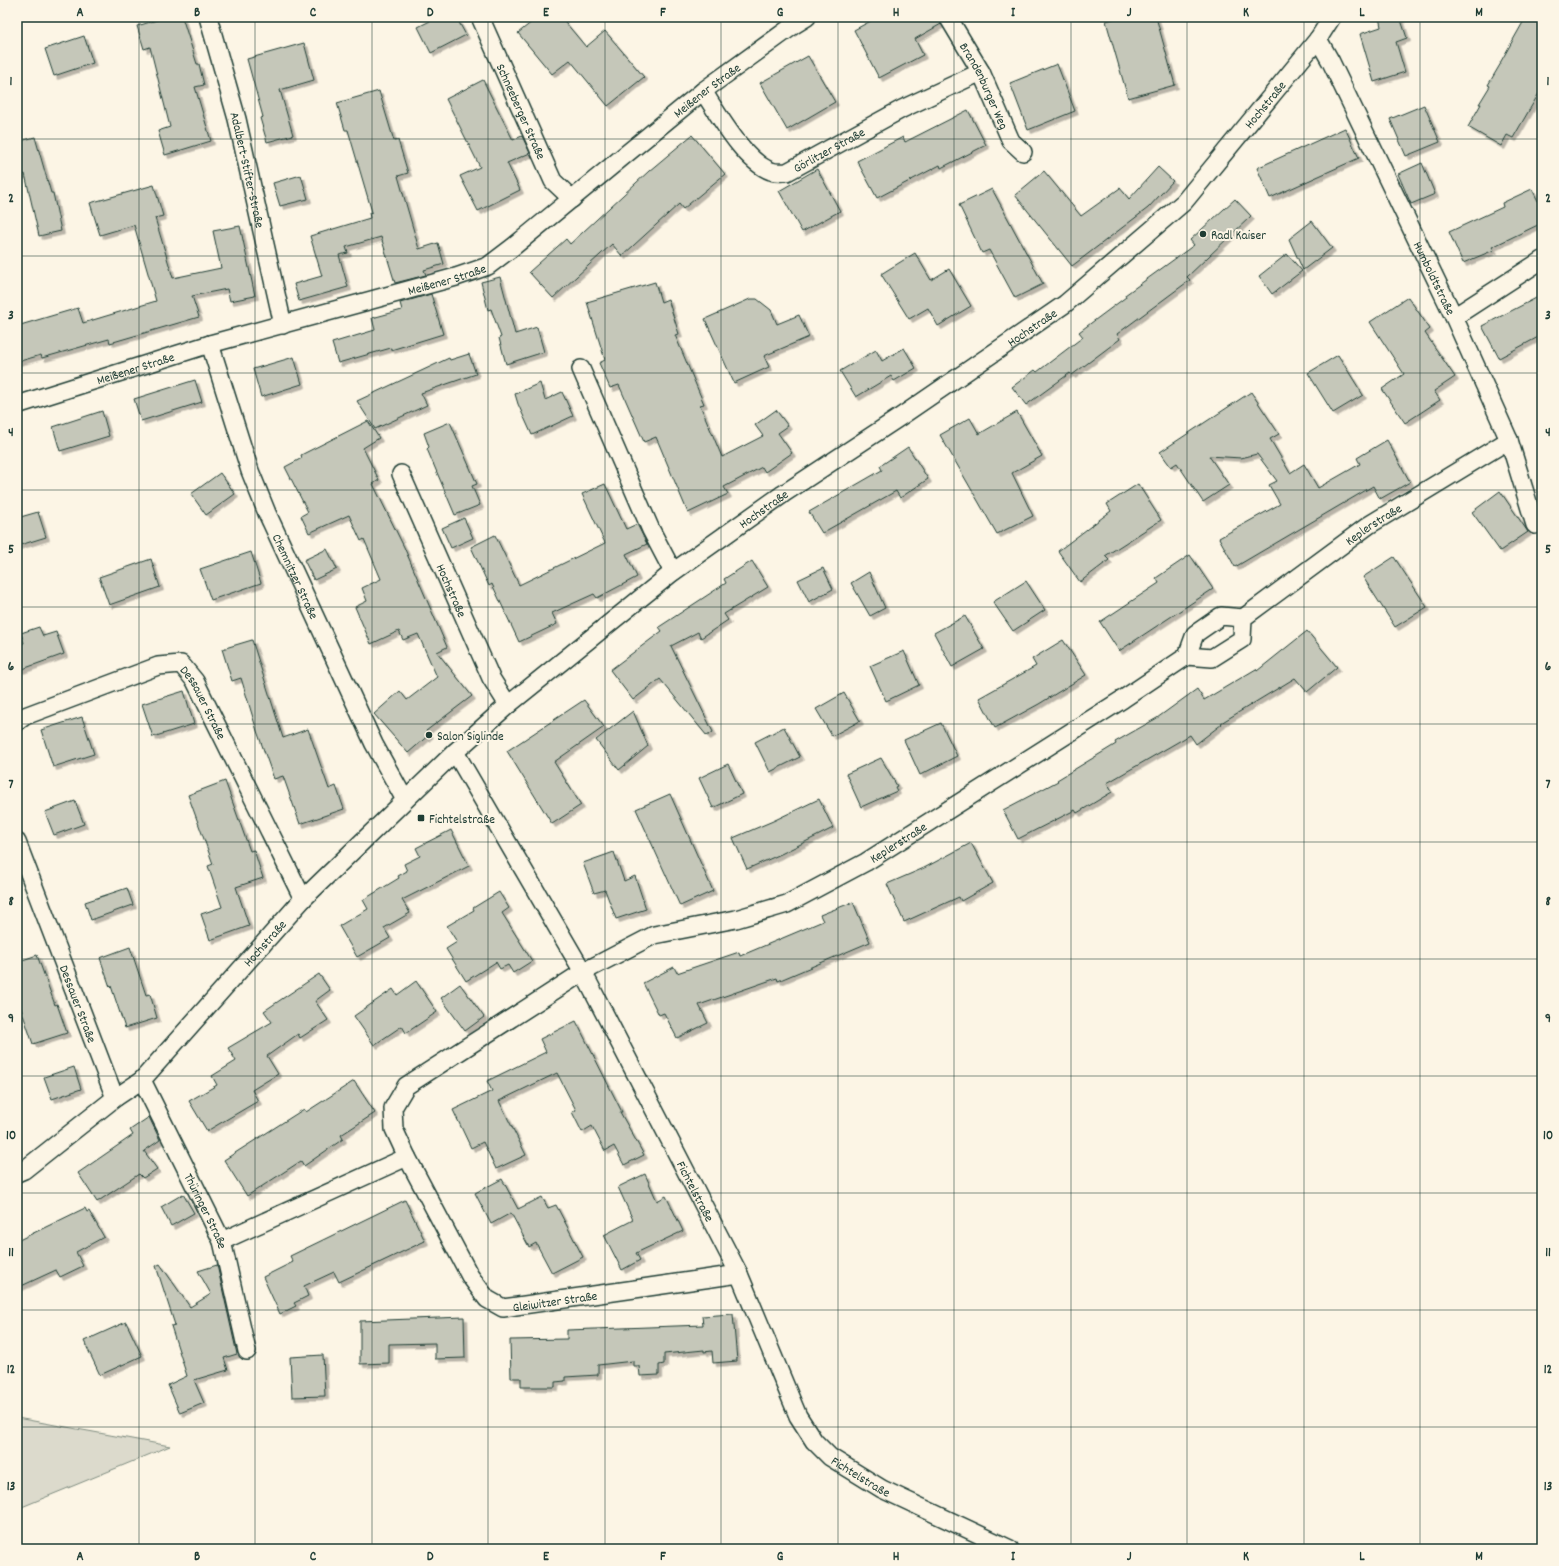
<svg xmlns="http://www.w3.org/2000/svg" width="1559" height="1566" viewBox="0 0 1559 1566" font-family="Dekko,sans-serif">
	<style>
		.green { fill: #dcdacc; stroke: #7e8c80 }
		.building { fill: #c5c7b9; stroke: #1f3d34; filter: url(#shadow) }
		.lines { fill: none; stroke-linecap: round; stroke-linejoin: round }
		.minor-casing { stroke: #1f3d34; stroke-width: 20 }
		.minor { stroke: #fcf5e5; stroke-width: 17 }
		.grid { fill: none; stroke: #1f3d34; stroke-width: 1; stroke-opacity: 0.55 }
		.poi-dot { fill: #1f3d34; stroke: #fcf5e5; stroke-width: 1.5 }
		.labels { text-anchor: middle; stroke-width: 4; stroke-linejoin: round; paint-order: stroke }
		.street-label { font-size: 13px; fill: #1f3d34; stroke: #fcf5e5 }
		.poi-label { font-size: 13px; fill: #1f3d34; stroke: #fcf5e5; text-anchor: start }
		.neatline { fill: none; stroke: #1f3d34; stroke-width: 1.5 }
		.grid-label { font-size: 13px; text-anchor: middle; font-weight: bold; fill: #1f3d34 }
	</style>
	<defs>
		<filter id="shadow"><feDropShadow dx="3.5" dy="3.5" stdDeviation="0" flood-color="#0004"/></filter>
	</defs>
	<rect width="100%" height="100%" fill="#fcf5e5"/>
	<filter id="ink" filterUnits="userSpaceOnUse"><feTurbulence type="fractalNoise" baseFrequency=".025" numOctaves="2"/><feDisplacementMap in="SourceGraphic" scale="8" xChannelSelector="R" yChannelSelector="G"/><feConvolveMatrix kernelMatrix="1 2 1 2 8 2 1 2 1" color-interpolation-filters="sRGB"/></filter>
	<g filter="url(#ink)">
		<path class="green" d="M17,1418L170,1446L17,1509Z"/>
		<g class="building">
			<path d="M167,17H182L197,64H199L204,85L195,87L211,141L165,155L158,131L170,127L150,47L144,49L137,26Z"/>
			<path d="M438,17H456L466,35L431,53L418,27Z"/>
			<path d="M538,17H561L586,47L605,31L644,77L608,106L570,60L552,74L518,33Z"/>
			<path d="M878,17H938L941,24L915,39L923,55L879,78L854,30Z"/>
			<path d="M1120,17H1156L1175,85L1128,98L1106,21Z"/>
			<path d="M1379,17H1400L1407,38L1396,42L1405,72L1374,82L1360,34L1381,27Z"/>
			<path d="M1526,17H1542V88L1513,138L1507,135L1501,146L1468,127L1481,104H1479L1490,86L1488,85L1501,63H1500Z"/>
			<path d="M84,36L93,63L54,76L45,49Z"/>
			<path d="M304,43L314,80L280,90L293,135L267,142L260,118L263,117L247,59Z"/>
			<path d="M808,56L835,102L787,130L760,83Z"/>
			<path d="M1057,64L1075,111L1028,130L1010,83Z"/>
			<path d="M483,80L513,140L522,136L530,153L507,163L520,190L478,211L460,176L480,167L446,99Z"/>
			<path d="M379,91L394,141L398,140L408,173L398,176L419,249L438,243L444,264L424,270L426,275L395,283L381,237L346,247L348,253L339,255L348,287L299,301L294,284L322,276L310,236L370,218L369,213L372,212L348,130H345L337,103Z"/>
			<path d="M1424,105L1440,142L1406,156L1390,119Z"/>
			<path d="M968,110L986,145L941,168L940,165L877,198L857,161L903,137L905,142Z"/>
			<path d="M1345,128L1359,158L1270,198L1257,168Z"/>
			<path d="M692,135L725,174L683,209L679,204L622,256L612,244L553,298L529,272L566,239L570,244L649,171Z"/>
			<path d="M35,137L51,193H53L61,231L39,236L25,174L17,177V142Z"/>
			<path d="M1422,163L1435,194L1411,204L1398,174Z"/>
			<path d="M1158,167L1173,181L1148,208L1072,266L1015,195L1044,171L1081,216L1120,188L1129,199Z"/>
			<path d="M817,169L840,211L802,232L779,191Z"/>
			<path d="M301,175L308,199L280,206L273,183Z"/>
			<path d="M154,185L163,216L155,218L173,278L221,268L213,231L240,226L255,296L230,301L227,289L192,296L199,317L110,343L109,339L42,358L41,355L17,362V326L78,308L83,323L156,301L134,225L100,235L90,203Z"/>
			<path d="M992,189L1043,284L1015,298L989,250L982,253L959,205Z"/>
			<path d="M1532,189L1542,209V223L1492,247L1494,250L1463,263L1449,232L1503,207L1502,203Z"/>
			<path d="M1235,199L1251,216L1187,277L1190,280L1117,334L1120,339L1072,375L1070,373L1026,405L1012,387L1035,370L1037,372L1083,337L1079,332L1126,297L1125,295L1194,245L1190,240Z"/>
			<path d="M1312,221L1332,248L1303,270L1289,239Z"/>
			<path d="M915,253L931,280L949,269L971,306L938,326L928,308L909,319L881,274Z"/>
			<path d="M1287,254L1302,271L1272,294L1259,276Z"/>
			<path d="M500,277L515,334L537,327L544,352L506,364L499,338L501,337L491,309L488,310L481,282Z"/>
			<path d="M655,282L661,302L668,299L679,334L675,335L704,404L700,405L722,457L763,436L755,425L776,410L788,426L778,433L792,453L765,472L762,467L724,487L728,494L688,513L656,437L644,442L619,385L610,388L599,363L605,360L587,302Z"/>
			<path d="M431,294L443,334L391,350V348L338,363L332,343L375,330L372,318L402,310L400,303Z"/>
			<path d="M1542,295V335L1499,358L1482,326Z"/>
			<path d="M1408,297L1430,329L1425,333L1455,377L1434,391L1440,400L1405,423L1382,389L1404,374L1370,322Z"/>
			<path d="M750,299H757L771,310L777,324L799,315L809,337L764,356L769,367L734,383L705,319Z"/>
			<path d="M904,348L916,368L894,381L891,376L856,397L840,371L876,350L882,361Z"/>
			<path d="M469,354L476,374L421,393L427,405L375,429L357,401L449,358L450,360Z"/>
			<path d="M1338,355L1363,395L1333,413L1308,373Z"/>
			<path d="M294,357L302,384L261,397L253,369Z"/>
			<path d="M195,380L202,402L141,421L134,399Z"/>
			<path d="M540,383L545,400L562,392L573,416L532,435L518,404L515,394Z"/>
			<path d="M1251,392L1279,434L1270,439L1290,473L1304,464L1318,488L1360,464L1357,458L1387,440L1410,482L1380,499L1373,486L1235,567L1219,538L1280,504L1269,485L1277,481L1257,454L1241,458L1209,456L1229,485L1203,502L1177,463L1171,467L1160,452Z"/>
			<path d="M102,411L109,436L60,451L53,427Z"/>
			<path d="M1017,412L1042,456L1012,473L1033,516L997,534L940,435L970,418L979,434Z"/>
			<path d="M368,421L379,438L363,448L379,480L373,484L404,547L447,647L437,652L472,696L426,731L430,734L408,753L374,714L400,691L407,700L437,677L418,634L403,640L399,631L371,644L355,607L367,601L362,588L381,579L364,539L361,541L349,515L309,533L301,516L308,512L285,467L302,458L301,455Z"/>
			<path d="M450,422L477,484L472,486L480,505L455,515L427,449L429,447L424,433Z"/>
			<path d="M908,447L928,479L900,498L896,491L822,533L809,512L882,470L880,466Z"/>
			<path d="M220,473L235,494L206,515L191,494Z"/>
			<path d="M605,484L626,529L637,524L647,544L626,554L637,577L597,598L594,594L552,613L557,624L519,642L492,584L489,586L471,547L495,535L519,585L605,543L582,494Z"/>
			<path d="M1138,484L1161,520L1105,556L1109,560L1080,582L1058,551L1111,511L1107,504Z"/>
			<path d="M1500,491L1528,532L1500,551L1472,512Z"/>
			<path d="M38,512L46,537L17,546V518Z"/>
			<path d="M464,518L473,538L451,548L442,528Z"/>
			<path d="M327,549L337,569L314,580L304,560Z"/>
			<path d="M251,552L261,583L211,600L200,569Z"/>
			<path d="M1190,555L1213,589L1119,651L1100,622L1159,583L1156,578Z"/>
			<path d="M1394,557L1427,607L1395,627L1363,577Z"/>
			<path d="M151,559L160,587L109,605L99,577Z"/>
			<path d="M752,561L768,587L724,614L728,620L701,638L698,632L671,646L713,732L707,736L660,679L633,700L610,670L662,631L659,627L726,583L724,579Z"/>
			<path d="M823,568L833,589L809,602L798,580Z"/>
			<path d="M869,572L885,608L870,616L851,583Z"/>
			<path d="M1026,581L1045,610L1013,631L993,602Z"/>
			<path d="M965,616L984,649L952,667L934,633Z"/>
			<path d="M39,627L43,636L56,632L64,654L20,670L17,660V645L24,643L21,633Z"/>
			<path d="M1307,631L1337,667L1307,692L1295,678L1221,723L1222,724L1196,744L1190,735L1107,783L1112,792L1077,813L1075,810L1018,839L1003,810L1058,781L1057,780L1116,744L1115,742L1157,718L1197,689L1204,700L1256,669L1257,671Z"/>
			<path d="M252,640L283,738L308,729L329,789L336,786L344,809L300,824L283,776L274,779L257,731L241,678L232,681L222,649Z"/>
			<path d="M1063,640L1086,675L1039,704L995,728L979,698L1036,666L1032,659Z"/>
			<path d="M904,651L919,685L886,701L870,666Z"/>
			<path d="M184,691L194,724L153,737L142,704Z"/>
			<path d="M844,693L860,721L832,736L816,709Z"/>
			<path d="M584,700L604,727L554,762L581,805L552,824L507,751Z"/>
			<path d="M633,711L648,746L619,770L596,740Z"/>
			<path d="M82,717L94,754L53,767L41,730Z"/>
			<path d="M941,723L957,756L920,775L904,740Z"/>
			<path d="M784,727L800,757L770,772L755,742Z"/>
			<path d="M881,758L897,786L895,787L897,791L861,807L846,774Z"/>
			<path d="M728,764L742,794L713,808L699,778Z"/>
			<path d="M225,781L250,851L254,850L263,878L236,887L249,926L210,940L201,914L222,907L208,866L213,864L188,795Z"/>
			<path d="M670,794L713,891L680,906L636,809Z"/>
			<path d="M819,799L833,828L781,854L747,869L733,838L773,821Z"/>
			<path d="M75,801L84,824L54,835L45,812Z"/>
			<path d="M451,830L469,866L402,900L410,913L384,928L390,938L357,957L339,926L368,909L363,900L399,878L398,876L407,871L404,864L420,856L416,848Z"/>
			<path d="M971,843L993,883L961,901L959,897L904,922L887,884L924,868Z"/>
			<path d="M614,852L624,881L635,876L646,909L616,919L605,890L594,893L583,863Z"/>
			<path d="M127,888L133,905L91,920L85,902Z"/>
			<path d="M499,892L509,908L502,913L532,961L513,973L508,965L500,969L496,962L466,981L446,949L457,942L447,926L474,910L473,908Z"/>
			<path d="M853,902L870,942L778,981L777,978L699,1005L708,1023L677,1038L664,1013L659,1015L643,983L674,967L677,973L739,952L740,956L823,921L820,915Z"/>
			<path d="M130,947L146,995L150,994L157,1018L125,1028L111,986L110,987L100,958Z"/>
			<path d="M37,955L55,1005L57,1004L67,1033L33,1044L17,997V962Z"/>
			<path d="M319,974L330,990L315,1001L328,1020L300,1038L298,1034L267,1056L278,1074L252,1090L258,1101L207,1131L189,1101L217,1085L212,1076L236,1061L228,1048L272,1022L264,1011Z"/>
			<path d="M416,981L437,1012L406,1033L402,1026L374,1045L354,1016L393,989L397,995Z"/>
			<path d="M460,984L484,1017L465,1031L441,998Z"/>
			<path d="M576,1021L622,1112H620L644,1155L624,1165L614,1146L605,1151L592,1126L582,1132L572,1112L576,1110L557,1073L499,1101L526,1155L496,1169L483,1142L471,1148L453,1110L492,1091L487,1081L546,1052L540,1039Z"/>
			<path d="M74,1067L81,1089L52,1099L44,1077Z"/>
			<path d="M354,1081L375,1113L341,1135L343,1139L304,1166L301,1161L247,1196L224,1160L304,1109L306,1112Z"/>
			<path d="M149,1117L160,1140L144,1151L157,1169L143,1178L139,1174L97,1202L78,1173L133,1135L130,1130Z"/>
			<path d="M645,1174L657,1201L666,1196L683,1231L636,1253L640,1260L622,1270L604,1235L633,1220L618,1187Z"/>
			<path d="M502,1179L518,1209L542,1197L548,1208L556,1205L583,1257L552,1273L536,1243L529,1247L511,1213L491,1224L475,1193Z"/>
			<path d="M183,1194L194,1213L171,1226L161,1207Z"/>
			<path d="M405,1200L425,1241L339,1282L334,1272L304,1286L308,1296L294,1303L296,1306L280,1314L263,1277L293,1262L290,1256Z"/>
			<path d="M85,1208L87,1212L89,1211L104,1237L76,1252L83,1266L60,1277L56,1270L17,1288V1241Z"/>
			<path d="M160,1264L190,1307L211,1294L198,1271L217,1265L237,1354L224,1358L228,1370L194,1380L204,1403L180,1413L168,1385L187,1376L171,1326L175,1325L156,1266Z"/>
			<path d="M733,1314L737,1361L713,1363L712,1351L704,1352V1350L664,1354V1364L659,1365V1375L640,1376L639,1366H633V1361L598,1365V1375L565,1377V1381L555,1382V1387H521V1378H511L510,1340L567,1339V1330L703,1325L702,1316Z"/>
			<path d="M464,1317L465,1358L435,1359V1343L389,1344V1363L360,1364V1321Z"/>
			<path d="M126,1322L142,1356L100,1375L84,1341Z"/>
			<path d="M323,1355L325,1396L292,1397L290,1357Z"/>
		</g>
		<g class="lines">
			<defs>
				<g id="minor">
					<path id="s1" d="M208,17L237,119L283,325"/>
					<path id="s2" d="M480,17L553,181L572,199"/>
					<path id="s3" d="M948,17L981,72L1011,141L1023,152"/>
					<path id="s4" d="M1318,39L1331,62L1454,317L1509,440L1535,525"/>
					<path id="s5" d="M703,91C718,114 745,162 771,171C776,173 782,172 787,172L902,109L981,72"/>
					<path d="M1454,317L1542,260"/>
					<path id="s6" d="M210,344L250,471L267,513L374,744L405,800"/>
					<path d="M581,369L651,530L673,572"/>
					<path id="s7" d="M17,405L210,344L456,277L488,266L513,247L703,91L794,25L807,17"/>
					<path id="s8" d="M401,474L491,678L508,705"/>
					<path d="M1187,656L1195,634L1221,616L1243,618"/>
					<path id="s9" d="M17,722L25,716L158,666L181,664L195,681L303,899"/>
					<path id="s10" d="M455,752L583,972L739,1274L798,1416L814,1441L830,1457L882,1489L1010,1549"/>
					<path id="s11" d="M17,842L115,1098"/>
					<path id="s12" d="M142,1080L222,1241L247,1351"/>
					<path id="s13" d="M407,1157L470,1276L487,1299L503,1308L739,1274"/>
					<path id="s14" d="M17,1173L24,1170L115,1098L142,1080L303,899L455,752L508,705L673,572L783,494L900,417L1065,304L1184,202L1318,39L1332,17"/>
					<path id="s15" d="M222,1241L407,1157L394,1129L393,1108L406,1086L583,972L654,935L736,919L787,904L866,862L1123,699L1187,656L1212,658L1242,639L1243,618L1369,525L1509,440"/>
				</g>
			</defs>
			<use href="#minor" class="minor-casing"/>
			<use href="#minor" class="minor"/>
		</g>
	</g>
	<path class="grid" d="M139,17V1549M255,17V1549M372,17V1549M488,17V1549M605,17V1549M721,17V1549M838,17V1549M954,17V1549M1071,17V1549M1187,17V1549M1304,17V1549M1420,17V1549M17,139H1542M17,256H1542M17,373H1542M17,490H1542M17,607H1542M17,724H1542M17,842H1542M17,959H1542M17,1076H1542M17,1193H1542M17,1310H1542M17,1427H1542"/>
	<g class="poi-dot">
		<circle cx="1203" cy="234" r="4"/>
		<circle cx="429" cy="735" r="4"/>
		<rect x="417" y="814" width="8" height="8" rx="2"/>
	</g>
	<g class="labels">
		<g class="street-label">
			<text dy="5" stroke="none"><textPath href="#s3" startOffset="78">Brandenburger Weg</textPath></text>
			<text dy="5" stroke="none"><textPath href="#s7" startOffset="772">Meißener Straße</textPath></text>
			<text dy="5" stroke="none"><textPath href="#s14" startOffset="1651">Hochstraße</textPath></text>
			<text dy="5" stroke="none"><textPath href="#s2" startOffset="103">Schneeberger Straße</textPath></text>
			<text dy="5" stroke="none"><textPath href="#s5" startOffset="170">Görlitzer Straße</textPath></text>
			<text dy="5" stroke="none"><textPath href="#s1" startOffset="158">Adalbert-Stifter-Straße</textPath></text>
			<text dy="5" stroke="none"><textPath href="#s7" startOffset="448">Meißener Straße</textPath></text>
			<text dy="5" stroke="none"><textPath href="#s4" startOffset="266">Humboldtstraße</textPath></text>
			<text dy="5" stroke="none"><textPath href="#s14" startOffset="1327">Hochstraße</textPath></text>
			<text dy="5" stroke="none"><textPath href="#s7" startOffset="124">Meißener Straße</textPath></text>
			<text dy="5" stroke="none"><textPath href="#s14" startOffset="1003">Hochstraße</textPath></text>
			<text dy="5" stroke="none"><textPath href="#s15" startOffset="1421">Keplerstraße</textPath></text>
			<text dy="5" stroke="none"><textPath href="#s6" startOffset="248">Chemnitzer Straße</textPath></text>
			<text dy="5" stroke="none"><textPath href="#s8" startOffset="127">Hochstraße</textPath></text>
			<text dy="5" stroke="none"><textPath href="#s9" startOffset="220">Dessauer Straße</textPath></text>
			<text dy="5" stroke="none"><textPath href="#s15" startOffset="835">Keplerstraße</textPath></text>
			<text dy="5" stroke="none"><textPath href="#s14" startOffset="340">Hochstraße</textPath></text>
			<text dy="5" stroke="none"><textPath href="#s11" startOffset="173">Dessauer Straße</textPath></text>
			<text dy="5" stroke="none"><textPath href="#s10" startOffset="501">Fichtelstraße</textPath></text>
			<text dy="5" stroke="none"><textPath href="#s12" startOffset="146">Thüringer Straße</textPath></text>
			<text dy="5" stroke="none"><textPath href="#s13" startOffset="234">Gleiwitzer Straße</textPath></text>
			<text dy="5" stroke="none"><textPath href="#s10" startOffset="837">Fichtelstraße</textPath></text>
		</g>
		<g class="poi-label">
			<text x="1211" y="239">Radl Kaiser</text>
			<text x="437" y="740">Salon Siglinde</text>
			<text x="429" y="823">Fichtelstraße</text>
		</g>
	</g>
	<rect width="1559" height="1566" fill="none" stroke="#fcf5e5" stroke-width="44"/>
	<rect x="22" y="22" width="1515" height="1522" class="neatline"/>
	<g class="grid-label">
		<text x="80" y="16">A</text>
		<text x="197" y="16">B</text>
		<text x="313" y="16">C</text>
		<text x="430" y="16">D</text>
		<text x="546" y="16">E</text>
		<text x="663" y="16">F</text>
		<text x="780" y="16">G</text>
		<text x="896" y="16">H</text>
		<text x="1013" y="16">I</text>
		<text x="1129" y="16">J</text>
		<text x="1246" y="16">K</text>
		<text x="1362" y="16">L</text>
		<text x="1479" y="16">M</text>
		<text x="11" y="85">1</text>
		<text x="1548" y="85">1</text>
		<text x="11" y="202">2</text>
		<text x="1548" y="202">2</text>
		<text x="11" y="319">3</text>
		<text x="1548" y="319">3</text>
		<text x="11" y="436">4</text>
		<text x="1548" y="436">4</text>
		<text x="11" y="553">5</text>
		<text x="1548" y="553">5</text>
		<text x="11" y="670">6</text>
		<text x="1548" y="670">6</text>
		<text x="11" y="788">7</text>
		<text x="1548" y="788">7</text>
		<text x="11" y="905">8</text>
		<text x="1548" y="905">8</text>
		<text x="11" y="1022">9</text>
		<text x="1548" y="1022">9</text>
		<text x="11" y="1139">10</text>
		<text x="1548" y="1139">10</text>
		<text x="11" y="1256">11</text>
		<text x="1548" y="1256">11</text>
		<text x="11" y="1373">12</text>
		<text x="1548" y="1373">12</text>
		<text x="11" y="1490">13</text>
		<text x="1548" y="1490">13</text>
		<text x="80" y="1560">A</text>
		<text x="197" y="1560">B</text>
		<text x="313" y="1560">C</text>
		<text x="430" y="1560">D</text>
		<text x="546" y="1560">E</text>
		<text x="663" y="1560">F</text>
		<text x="780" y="1560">G</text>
		<text x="896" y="1560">H</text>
		<text x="1013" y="1560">I</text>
		<text x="1129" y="1560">J</text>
		<text x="1246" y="1560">K</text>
		<text x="1362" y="1560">L</text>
		<text x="1479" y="1560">M</text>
	</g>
</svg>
